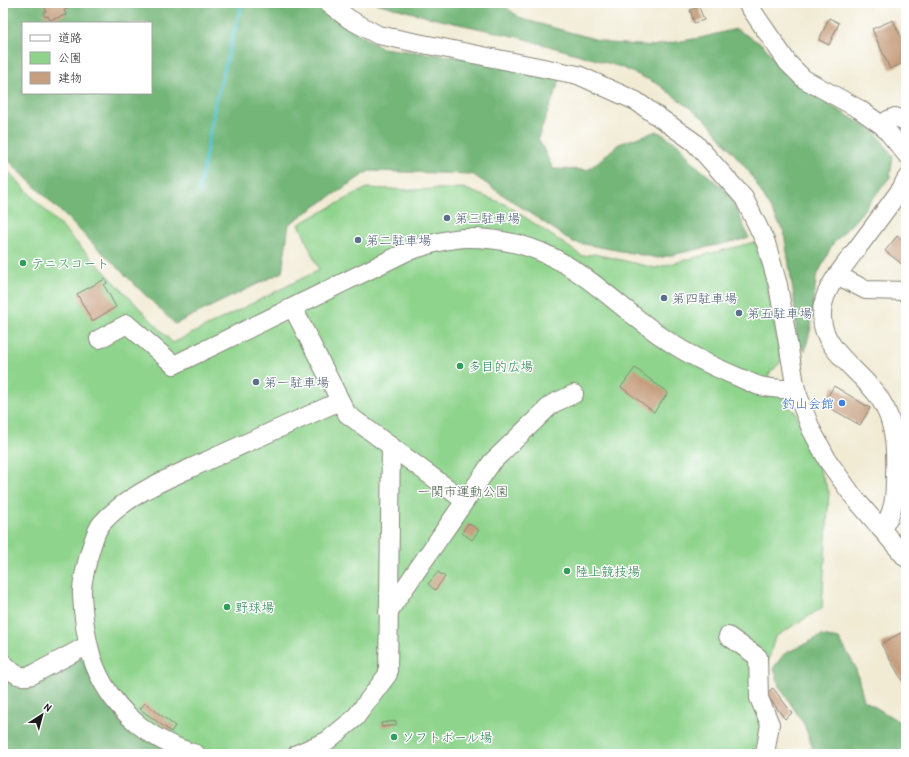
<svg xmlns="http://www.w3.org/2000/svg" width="909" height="757" viewBox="0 0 909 757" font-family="'Patrick Hand','Klee One',sans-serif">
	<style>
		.green { fill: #8fd48d; stroke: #567854 }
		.forest { fill: #73b678; stroke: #48694a; fill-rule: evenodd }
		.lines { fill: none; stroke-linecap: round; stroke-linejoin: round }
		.stream { stroke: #56c3cb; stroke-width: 3.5 }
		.building { fill: #c69f7f }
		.minor-casing { stroke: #868478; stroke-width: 20 }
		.minor { stroke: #fff; stroke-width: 18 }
		.service-dot { fill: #5c6f8a; stroke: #fff; stroke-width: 1.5 }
		.leisure-dot { fill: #2e9e5b; stroke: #fff; stroke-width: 1.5 }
		.shop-dot { fill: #3f7fe0; stroke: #fff; stroke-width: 1.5 }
		.labels { text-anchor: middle; stroke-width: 3; stroke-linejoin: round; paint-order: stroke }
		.service-label { font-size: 13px; fill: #4e5e75; stroke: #fff; text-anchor: start }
		.leisure-label { font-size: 13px; fill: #27864d; stroke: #fff; text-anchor: start }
		.shop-label { font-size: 13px; fill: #366cbe; stroke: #fff; text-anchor: end }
		.park-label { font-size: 13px; fill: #445c44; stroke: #fff }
	</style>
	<rect width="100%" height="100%" fill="#fff"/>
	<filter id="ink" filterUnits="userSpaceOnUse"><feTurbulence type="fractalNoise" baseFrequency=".025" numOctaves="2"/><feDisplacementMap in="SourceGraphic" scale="8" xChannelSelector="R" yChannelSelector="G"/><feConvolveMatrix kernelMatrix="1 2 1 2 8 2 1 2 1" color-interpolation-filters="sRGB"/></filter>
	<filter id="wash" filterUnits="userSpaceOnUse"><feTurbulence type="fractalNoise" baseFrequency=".012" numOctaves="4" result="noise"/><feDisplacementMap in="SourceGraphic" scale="16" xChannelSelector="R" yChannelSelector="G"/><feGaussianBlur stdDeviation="0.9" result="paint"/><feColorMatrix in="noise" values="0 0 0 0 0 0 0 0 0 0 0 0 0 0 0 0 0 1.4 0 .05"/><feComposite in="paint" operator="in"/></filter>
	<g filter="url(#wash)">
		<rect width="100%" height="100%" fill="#f1ebd4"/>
		<path class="green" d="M3,166L173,343L319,270L299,224L367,188L412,190L463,188L507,205L582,256L595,254L655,268L755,242L766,279L781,362L768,375L787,405L796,413L829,492L822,608L775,637L758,696L760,733L753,754H3Z"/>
		<g class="forest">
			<path d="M3,3H321L333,18L382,48L474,59L561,77L538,138L553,169L588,170L619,144L657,131L681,146L693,163L729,193L749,238L658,258L573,242L472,174L369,171L289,224L282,272L175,324L3,155ZM23,23H151V93H23Z"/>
			<path d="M376,3H500L522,19L609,43L652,46L700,38L736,29L763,45L780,66L808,92L875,132L893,156L890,177L859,216L832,245L816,278L811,327L805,351L797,341L794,297L784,232L750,173L707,121L658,84L621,67L518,37L432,18Z"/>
			<path d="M821,636L839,639L855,666L864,700L906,726V754H815L804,724L779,686L774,667L784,654Z"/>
			<path d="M79,657L118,716L187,754H3V672Z"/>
		</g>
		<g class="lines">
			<path class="stream" d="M199,192L216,100L242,3"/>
		</g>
		<g id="blocks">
			<g class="building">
				<path d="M52,3H66L68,9L64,10L66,15L50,20L48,16L45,17L43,13L46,11L44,5Z"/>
				<path d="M699,7L704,20L694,23L690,10Z"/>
				<path d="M829,18L839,23L829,45L819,40Z"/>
				<path d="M893,20L906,48V62L890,69L872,29Z"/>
				<path d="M897,236L906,243V267L885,251Z"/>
				<path d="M105,279L107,283L104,285L116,307L92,321L77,294Z"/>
				<path d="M635,368L668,393L654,412L621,387Z"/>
				<path d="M834,386L870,408L860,425L823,404Z"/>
				<path d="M468,523L479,530L472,540L462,533Z"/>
				<path d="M438,572L445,577L435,590L428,584Z"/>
				<path d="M906,630V687L881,644Z"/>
				<path d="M773,688L792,713L785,719L766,694Z"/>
				<path d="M145,703L175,726L171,732L140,709Z"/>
				<path d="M396,721V725L382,727L381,723Z"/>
			</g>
		</g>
	</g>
	<g filter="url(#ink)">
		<use href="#blocks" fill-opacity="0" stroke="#868478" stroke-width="1"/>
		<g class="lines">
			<defs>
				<g id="minor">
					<path d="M328,3L349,19L378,35L578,75L636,101L694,142L744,198L766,243L778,285L796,390L811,429L828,461L853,496L906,558"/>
					<path d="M747,3L788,63L804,79L859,109L883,126L906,154"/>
					<path d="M883,126L888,120L895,117L906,121"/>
					<path d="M837,275L866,290L906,291"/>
					<path d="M293,308L347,414L465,501"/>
					<path d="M99,339L127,324L174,365L406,252C425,246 447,238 468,238C562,238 597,293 668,341C690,356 714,367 738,377C745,380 753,384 760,386C772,389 785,389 796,390"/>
					<path d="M881,529C895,513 895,495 895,475C896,448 895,422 880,399C865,374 821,350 822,316C822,312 822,306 824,301C828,285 842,269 852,255C869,233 885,211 901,189L906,179"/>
					<path d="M388,612L492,462L552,404L574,394"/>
					<path d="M728,636L758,657L759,698L770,724L765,754"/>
					<path d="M3,663C14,673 17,679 32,675L88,645"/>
					<path d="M196,754C147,740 108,706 92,658C86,638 83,616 82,595C81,582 93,533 102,523C131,491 175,476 213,458C255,439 298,420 340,401"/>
					<path d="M297,754L327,741L355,718L388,674L391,446"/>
				</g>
			</defs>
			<use href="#minor" class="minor-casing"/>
			<use href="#minor" class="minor"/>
		</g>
	</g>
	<g class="service-dot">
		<circle cx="447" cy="218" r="4"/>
		<circle cx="358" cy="240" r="4"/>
		<circle cx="664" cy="298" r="4"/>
		<circle cx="739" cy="313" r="4"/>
		<circle cx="256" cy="382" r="4"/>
	</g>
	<g class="leisure-dot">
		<circle cx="23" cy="263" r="4"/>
		<circle cx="460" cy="366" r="4"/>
		<circle cx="567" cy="571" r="4"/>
		<circle cx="227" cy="607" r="4"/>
		<circle cx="394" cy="737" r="4"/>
	</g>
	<circle class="shop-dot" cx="842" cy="403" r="4"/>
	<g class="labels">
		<g class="service-label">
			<text x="455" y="223">第三駐車場</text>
			<text x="366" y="245">第二駐車場</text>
			<text x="672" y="303">第四駐車場</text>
			<text x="747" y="318">第五駐車場</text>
			<text x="264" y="387">第一駐車場</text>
		</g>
		<g class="leisure-label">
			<text x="31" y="268">テニスコート</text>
			<text x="468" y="371">多目的広場</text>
			<text x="575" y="576">陸上競技場</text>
			<text x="235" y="612">野球場</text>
			<text x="402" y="742">ソフトボール場</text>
		</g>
		<g class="shop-label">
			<text x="834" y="408">釣山会館</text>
		</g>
		<g class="park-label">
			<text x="463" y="496">一関市運動公園</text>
		</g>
	</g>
	<rect width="909" height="757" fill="none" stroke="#fff" stroke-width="16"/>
	<rect x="22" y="22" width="130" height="72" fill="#ffffff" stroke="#a4a4a4"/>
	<rect x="30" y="35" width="20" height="6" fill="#ffffff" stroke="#a4a4a4"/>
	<text x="58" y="42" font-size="12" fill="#1c1c1c">道路</text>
	<rect x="30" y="52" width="20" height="12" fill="#8fd48d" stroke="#a4a4a4"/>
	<text x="58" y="62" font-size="12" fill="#1c1c1c">公園</text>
	<rect x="30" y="72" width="20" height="12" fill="#c69f7f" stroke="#a4a4a4"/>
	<text x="58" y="82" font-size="12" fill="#1c1c1c">建物</text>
	<g transform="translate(42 715) rotate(36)" stroke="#ffffff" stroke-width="3" paint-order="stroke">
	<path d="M0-3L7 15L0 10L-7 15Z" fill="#1c1c1c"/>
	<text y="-6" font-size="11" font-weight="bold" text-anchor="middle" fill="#1c1c1c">N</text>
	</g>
</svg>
